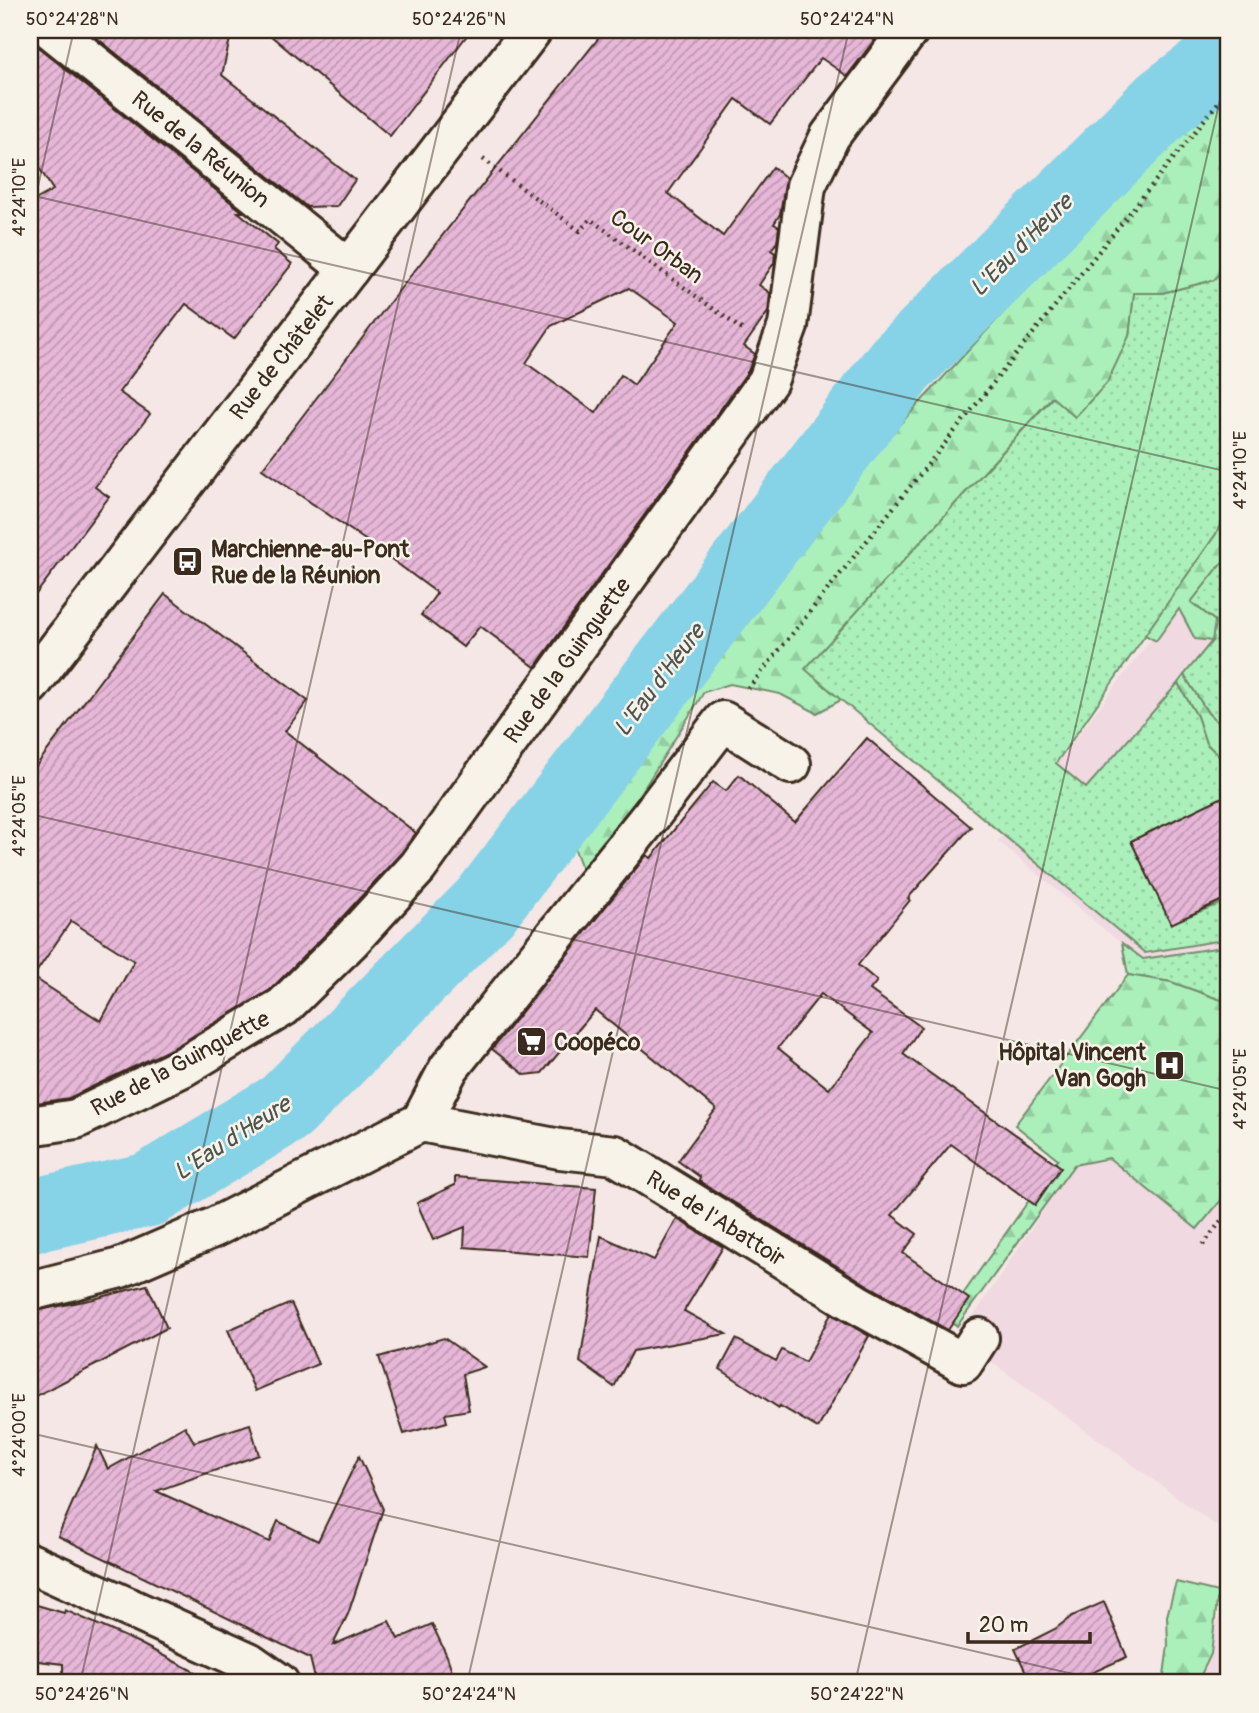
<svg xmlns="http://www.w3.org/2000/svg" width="1259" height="1713" viewBox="0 0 1259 1713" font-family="Pangolin,sans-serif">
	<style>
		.built { fill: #f0d9e1 }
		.grass { fill: url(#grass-dots); stroke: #738d6c; stroke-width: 2 }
		.forest { fill: url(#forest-firs); stroke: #738d6c; stroke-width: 2 }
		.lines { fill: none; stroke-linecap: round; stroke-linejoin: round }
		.river { stroke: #86d2e7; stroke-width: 74 }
		.building { fill: url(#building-hatch); stroke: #3b2a1e; stroke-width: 2; fill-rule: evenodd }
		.minor-casing { stroke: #3b2a1e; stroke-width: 44 }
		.secondary-casing { stroke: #3b2a1e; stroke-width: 44 }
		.path { stroke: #3b2a1e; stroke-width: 4.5; stroke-dasharray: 2 5; stroke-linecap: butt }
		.minor { stroke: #f7f3e8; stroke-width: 38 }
		.secondary { stroke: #f7f3e8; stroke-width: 38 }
		.ticks { fill: none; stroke: #3b2a1e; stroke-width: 2; stroke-opacity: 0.45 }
		.labels { text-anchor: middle; stroke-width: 5; stroke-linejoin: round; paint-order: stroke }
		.street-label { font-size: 23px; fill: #3b2a1e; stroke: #f7f3e8 }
		.poi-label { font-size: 23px; font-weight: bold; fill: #3b2a1e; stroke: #f7f3e8; text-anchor: start }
		.water-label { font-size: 24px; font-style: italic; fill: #4e5450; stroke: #f7f3e8 }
		.neatline { fill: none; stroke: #3b2a1e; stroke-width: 2.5 }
		.ticks-label { font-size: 18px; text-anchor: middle; fill: #3b2a1e }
	</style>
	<defs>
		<pattern id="grass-dots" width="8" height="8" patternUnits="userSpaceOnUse" patternTransform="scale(1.75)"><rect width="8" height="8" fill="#abf0bb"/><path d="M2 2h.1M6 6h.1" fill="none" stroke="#94cea0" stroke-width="1.8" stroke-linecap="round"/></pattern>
		<pattern id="forest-firs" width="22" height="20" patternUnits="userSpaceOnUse" patternTransform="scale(1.75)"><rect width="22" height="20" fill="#abf0bb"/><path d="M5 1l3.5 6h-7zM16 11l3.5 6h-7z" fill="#94cea0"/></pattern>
		<pattern id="building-hatch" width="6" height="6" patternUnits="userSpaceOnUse" patternTransform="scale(1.75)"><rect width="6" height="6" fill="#e7b7d8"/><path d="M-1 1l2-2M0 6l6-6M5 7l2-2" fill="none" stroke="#bc95af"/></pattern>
	</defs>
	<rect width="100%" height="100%" fill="#f4e7e5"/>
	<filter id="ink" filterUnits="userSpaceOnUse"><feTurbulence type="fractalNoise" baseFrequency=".0143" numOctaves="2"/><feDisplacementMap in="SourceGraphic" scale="14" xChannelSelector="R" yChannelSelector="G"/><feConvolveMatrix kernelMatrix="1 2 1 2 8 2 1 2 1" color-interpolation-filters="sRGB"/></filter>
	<g filter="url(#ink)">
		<g class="built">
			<path d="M1229,536V1535L959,1338L1073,1166L1146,964L998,841Z"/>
			<path d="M1229,1599V1683H1190L1203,1648Z"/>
		</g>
		<g class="grass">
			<path d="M1229,260V494L1227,510L1216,534L1056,763L1086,788L1178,683L1197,716L1206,743L1229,766V794L1131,841L1171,923L1229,900V939L1145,953L804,669L1053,397L1129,336L1134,293H1162L1214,280Z"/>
			<path d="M1229,554V735L1208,713L1184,675L1212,641L1215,621L1191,602Z"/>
			<path d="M1122,943L1143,959L1229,946V1006L1224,1001L1171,982L1128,975Z"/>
		</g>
		<g class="forest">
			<path d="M1229,68V260L1214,280L1162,293H1134L1129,336L1107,383L1075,417L1052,397L805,669L841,700L817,713L780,694L730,684L704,692L626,817L582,868L571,839L622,769L699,669L734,616L837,492L1028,286L1135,161Z"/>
			<path d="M1229,494V554L1191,602L1215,621L1212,641L1195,639L1179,609L1156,641L1145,635L1216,534L1227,510Z"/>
			<path d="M1184,675L1208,713L1228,732L1229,766L1206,743L1197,716L1178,683Z"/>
			<path d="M1128,975L1171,982L1224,1001L1229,1006V1191L1197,1229L1109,1158L1074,1165L957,1326L947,1317L1058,1159L1015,1125Z"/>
			<path d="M1176,1582L1218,1592L1211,1654L1197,1683H1163L1168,1645L1167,1616Z"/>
		</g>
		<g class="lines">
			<path class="river" d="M30,1216L148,1190L286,1107L487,904L900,365L1165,102L1229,54"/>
		</g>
		<g class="building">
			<path d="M30,30L32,38L38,47L243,212H238L278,244L274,249L292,264L234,339L186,304L119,392L150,414L95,487L109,497L30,602V203L53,190L30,153Z"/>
			<path d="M87,30H232L222,75L355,180L337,206L307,207Z"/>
			<path d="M264,30H471L390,136Z"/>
			<path d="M605,30H882L847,76L821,58L770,124L736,99L668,193L723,236L773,167L786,178L780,214L774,224L779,227L777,242L771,250L775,253L774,263L759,285L770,293L768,312L744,346L755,354L748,371L535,667L480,626L463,647L421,615L437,593L371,544L262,469L393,298ZM629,288L678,322L634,385L621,375L596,413L526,363L551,326Z"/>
			<path d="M165,594L308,701L285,731L416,833L401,853L335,925L270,990L173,1048L69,1098L30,1104V774ZM71,921L134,961L101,1021L33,977Z"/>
			<path d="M867,738L971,827L908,898L910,900L858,965L877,981L870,990L921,1027L903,1054L1061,1167L1035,1205L951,1144L892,1215L917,1234L903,1253L969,1299L948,1330L866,1284L699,1181L700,1177L678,1161L716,1109L595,1010L542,1073L525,1075L492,1049L647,855L651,858L713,782L726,791L739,775L795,822ZM821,994L873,1033L829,1089L778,1048Z"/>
			<path d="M1229,794V897L1171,924L1131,841Z"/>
			<path d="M455,1177L596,1188L589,1257L464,1247L465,1227L433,1240L417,1203L455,1185Z"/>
			<path d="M677,1219L723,1247L684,1311L726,1334L633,1351L614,1387L580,1362L601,1236L654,1260Z"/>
			<path d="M147,1285L167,1328L30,1399V1312L94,1299Z"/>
			<path d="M291,1303L318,1364L255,1391L228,1330Z"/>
			<path d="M831,1314L869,1336L818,1428L780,1406L779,1408L720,1369L736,1339L776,1361L782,1350L805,1362Z"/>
			<path d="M444,1338L485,1367L463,1374L469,1410L445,1414L447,1422L404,1434L379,1357Z"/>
			<path d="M250,1424L259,1455L156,1491L269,1542L278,1521L318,1541L359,1456L383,1509L348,1614L333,1645L389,1621L398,1639L432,1624L447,1656L456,1683H316L310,1658L58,1536L97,1446L108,1469L185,1426L194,1442Z"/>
			<path d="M1104,1602L1127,1657L1069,1683H1031L1015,1649L1055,1629L1072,1616Z"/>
			<path d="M30,1603L64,1613L65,1610L137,1642L216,1683H72V1681L63,1680V1664L30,1660Z"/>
		</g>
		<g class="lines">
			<defs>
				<g id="minor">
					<path d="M52,30L349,269"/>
					<path d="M421,1122L560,1149L615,1155L855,1303L963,1363L979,1338"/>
					<path d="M30,1126L76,1119L183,1067L283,1007L351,940L418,867L768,381L788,326L806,186L830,136L909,30"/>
					<path d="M30,1291L120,1268L215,1227L421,1122L449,1068L652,814L723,721L791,764"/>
					<path d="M30,1563L249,1662L279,1683"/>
				</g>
				<path id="secondary" d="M30,685L532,30"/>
			</defs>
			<use href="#minor" class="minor-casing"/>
			<use href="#secondary" class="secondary-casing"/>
			<g class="path">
				<path d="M483,159L580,231L590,219L744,331"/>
				<path d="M748,689L1229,89"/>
				<path d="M1203,1245L1229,1210"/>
			</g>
			<use href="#minor" class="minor"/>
			<use href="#secondary" class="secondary"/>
		</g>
	</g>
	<path class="ticks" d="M30,195L1229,472M30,221L74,30M30,814L1229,1091M30,1433L1112,1683M80,1683L461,30M467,1683L849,30M855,1683L1229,61"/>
	<defs>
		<symbol id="bus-square" viewBox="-11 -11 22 22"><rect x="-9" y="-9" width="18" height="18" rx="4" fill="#3b2a1e" stroke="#f7f3e8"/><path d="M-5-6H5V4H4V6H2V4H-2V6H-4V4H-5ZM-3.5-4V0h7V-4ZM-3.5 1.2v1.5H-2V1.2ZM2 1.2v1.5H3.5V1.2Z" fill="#fff"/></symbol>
		<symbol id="supermarket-square" viewBox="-11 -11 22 22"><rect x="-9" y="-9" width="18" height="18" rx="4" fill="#3b2a1e" stroke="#f7f3e8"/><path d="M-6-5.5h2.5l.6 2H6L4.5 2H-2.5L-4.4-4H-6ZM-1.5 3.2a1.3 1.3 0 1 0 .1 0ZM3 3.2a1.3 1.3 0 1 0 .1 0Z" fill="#fff"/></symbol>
		<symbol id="hospital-square" viewBox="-11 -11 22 22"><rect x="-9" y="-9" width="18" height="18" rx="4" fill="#3b2a1e" stroke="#f7f3e8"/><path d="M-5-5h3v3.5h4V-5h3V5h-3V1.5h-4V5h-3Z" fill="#fff"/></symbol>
	</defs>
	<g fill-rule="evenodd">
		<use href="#bus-square" x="170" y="544" width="35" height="35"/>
		<use href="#supermarket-square" x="514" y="1024" width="35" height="35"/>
		<use href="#hospital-square" x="1152" y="1048" width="35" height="35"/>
	</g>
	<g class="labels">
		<g class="street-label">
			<text transform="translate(201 149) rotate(39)" y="8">Rue de la Réunion</text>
			<text transform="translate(657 246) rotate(36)" y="8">Cour Orban</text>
			<text transform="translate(281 357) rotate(-52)" y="8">Rue de Châtelet</text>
			<text transform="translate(567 660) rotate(-54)" y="8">Rue de la Guinguette</text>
			<text transform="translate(180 1063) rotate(-28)" y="8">Rue de la Guinguette</text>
			<text transform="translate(716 1218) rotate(32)" y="8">Rue de l'Abattoir</text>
		</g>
		<g class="poi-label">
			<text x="211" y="557">Marchienne-au-Pont<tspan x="211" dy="26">Rue de la Réunion</tspan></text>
			<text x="554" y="1050">Coopéco</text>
			<text x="1146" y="1060" text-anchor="end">Hôpital Vincent<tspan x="1146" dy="26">Van Gogh</tspan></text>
		</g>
		<g class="water-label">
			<text transform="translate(1021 245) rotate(-45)" y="8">L'Eau d'Heure</text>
			<text transform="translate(659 680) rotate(-53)" y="8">L'Eau d'Heure</text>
			<text transform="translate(232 1138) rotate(-33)" y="8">L'Eau d'Heure</text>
		</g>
	</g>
	<rect width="1259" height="1713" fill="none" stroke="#f7f3e8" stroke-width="77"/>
	<path d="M968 1632v10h122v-10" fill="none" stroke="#3b2a1e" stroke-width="3.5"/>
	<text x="979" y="1632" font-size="21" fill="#3b2a1e" stroke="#f7f3e8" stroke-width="5" paint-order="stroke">20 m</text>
	<rect x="38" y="38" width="1182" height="1636" class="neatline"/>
	<g class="ticks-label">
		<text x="72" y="25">50°24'28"N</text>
		<text x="459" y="25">50°24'26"N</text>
		<text x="847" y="25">50°24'24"N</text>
		<text transform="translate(19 197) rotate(-90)" y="6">4°24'10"E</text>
		<text transform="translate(1240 470) rotate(-90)" y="6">4°24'10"E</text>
		<text transform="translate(19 816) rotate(-90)" y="6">4°24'05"E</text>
		<text transform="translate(1240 1089) rotate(-90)" y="6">4°24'05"E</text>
		<text transform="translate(19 1435) rotate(-90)" y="6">4°24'00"E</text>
		<text x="82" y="1700">50°24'26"N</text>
		<text x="469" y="1700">50°24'24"N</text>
		<text x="857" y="1700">50°24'22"N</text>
	</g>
</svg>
